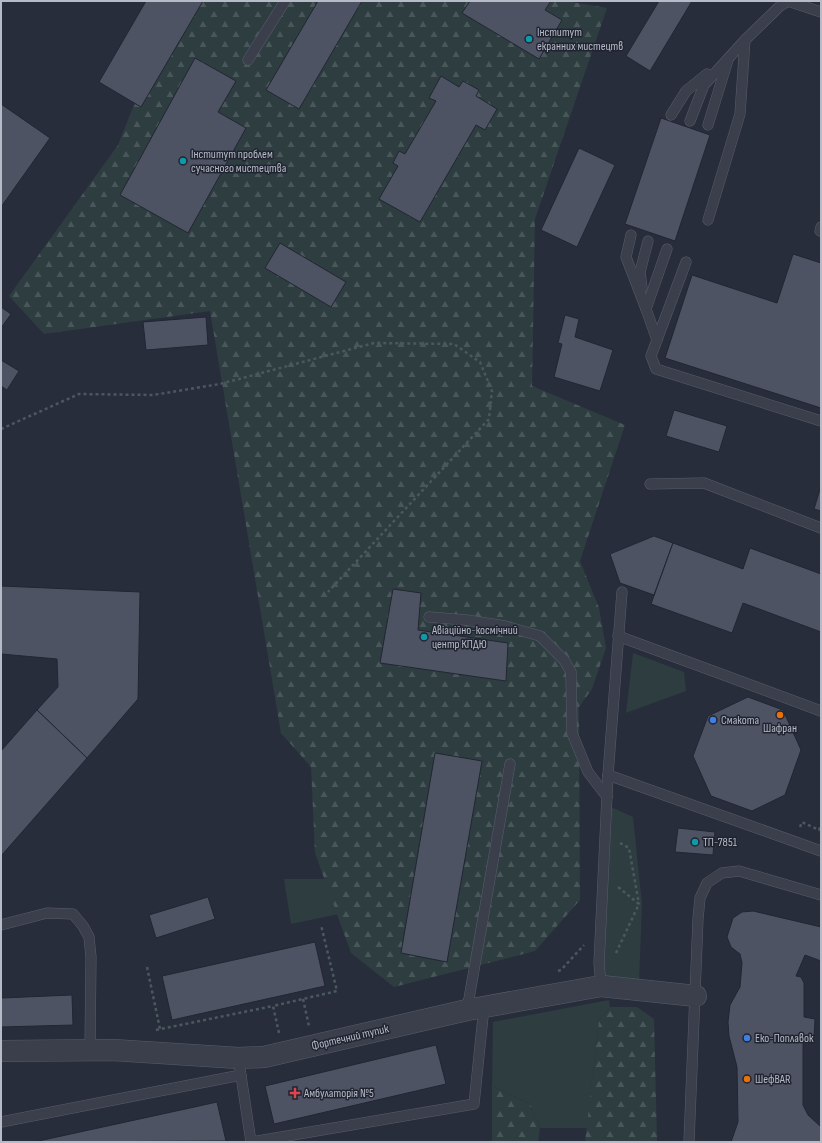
<svg xmlns="http://www.w3.org/2000/svg" width="822" height="1143" viewBox="0 0 822 1143" font-family="'Sofia Sans Condensed',sans-serif">
	<style>
		.green { fill: #2d3d40 }
		.forest { fill: url(#forest-firs) }
		.building { fill: #4e5364; stroke: #222633 }
		.lines { fill: none; stroke-linecap: round; stroke-linejoin: round }
		.service-casing { stroke: #595d6a; stroke-width: 11 }
		.minor-casing { stroke: #595d6a; stroke-width: 22 }
		.path { stroke: #4b585e; stroke-width: 2.5; stroke-dasharray: 3 3; stroke-linecap: butt }
		.service { stroke: #3b3f4c; stroke-width: 10 }
		.minor { stroke: #3b3f4c; stroke-width: 21 }
		.culture-dot { fill: #0f9aa8; stroke: #202431; stroke-width: 1.5 }
		.food-dot { fill: #e8710a; stroke: #202431; stroke-width: 1.5 }
		.shop-dot { fill: #3f7fe0; stroke: #202431; stroke-width: 1.5 }
		.health-dot { fill: #e0444e; stroke: #202431; stroke-width: 1.5 }
		.labels { text-anchor: middle; stroke-width: 3; stroke-linejoin: round; paint-order: stroke }
		.poi-label { font-size: 12px; fill: #b7bac7; stroke: #202431; text-anchor: start }
		.street-label { font-size: 12px; fill: #b7bac7; stroke: #202431 }
	</style>
	<defs>
		<pattern id="forest-firs" width="22" height="20" patternUnits="userSpaceOnUse"><rect width="22" height="20" fill="#2d3d40"/><path d="M5 1l3.5 6h-7zM16 11l3.5 6h-7z" fill="#49575a"/></pattern>
	</defs>
	<rect width="100%" height="100%" fill="#282d3b"/>
	<g class="green">
		<path d="M633,653L684,672L686,691L626,713Z"/>
		<path d="M609,806L633,817L642,904L639,984L601,980Z"/>
		<path d="M284,879H341L349,912L291,924Z"/>
		<path d="M609,1000L610,1007L599,1020L587,1128H540L530,1104L492,1086L493,1022Z"/>
	</g>
	<g class="forest">
		<path d="M175,1H566L607,8L535,219L532,386L625,425L580,561L599,608L606,648L592,689L579,707L580,900L535,951L394,987L351,953L315,853L311,767L281,733L210,311L44,334L9,296L118,145Z"/>
		<path d="M610,1007H637L654,1019L657,1142H585L599,1020Z"/>
		<path d="M492,1086L530,1104L540,1128L538,1142H492Z"/>
	</g>
	<g class="building">
		<path d="M146,1H203L141,107L99,82Z"/>
		<path d="M318,1H362L299,109L266,90Z"/>
		<path d="M470,1H551L545,10L562,20L539,59L462,13Z"/>
		<path d="M659,1H692L650,71L626,56Z"/>
		<path d="M195,58L236,81L218,112L246,128L188,233L120,195Z"/>
		<path d="M441,76L459,87L463,81L479,90L476,96L497,109L485,130L476,125L420,222L379,199L398,166L393,163L399,151L405,154L436,101L429,98Z"/>
		<path d="M1,104L50,138L1,207Z"/>
		<path d="M661,118L710,135L675,241L625,224Z"/>
		<path d="M579,148L615,165L577,247L541,230Z"/>
		<path d="M280,243L346,282L331,307L265,268Z"/>
		<path d="M793,254L821,263V408L665,358L692,275L777,303Z"/>
		<path d="M1,307L11,314L1,328Z"/>
		<path d="M565,315L579,319L575,337L613,350L600,391L554,377L562,344L558,343Z"/>
		<path d="M206,317L208,345L146,350L143,322Z"/>
		<path d="M1,360L19,371L7,390L1,386Z"/>
		<path d="M674,410L727,426L719,452L666,436Z"/>
		<path d="M821,486V511L814,509Z"/>
		<path d="M654,536L673,543L654,595L620,583L610,554Z"/>
		<path d="M673,543L743,569L750,548L821,574V632L743,603L732,633L651,604Z"/>
		<path d="M1,586L140,592L138,699L87,758L37,710L58,687L57,659L1,654Z"/>
		<path d="M393,589L421,593L418,630L508,643L506,681L380,663Z"/>
		<path d="M748,697L783,710L801,750L785,795L752,811L711,796L693,756L708,716Z"/>
		<path d="M37,710L87,758L1,856V751Z"/>
		<path d="M435,753L482,761L447,962L401,953Z"/>
		<path d="M678,828L715,832L713,855L675,852Z"/>
		<path d="M208,897L215,919L156,938L149,915Z"/>
		<path d="M753,911L821,927V961L805,955L796,976L801,977L804,983V1017L815,1019L814,1038H803V1105L808,1115L821,1127V1142H731L738,1122L737,1067L729,1036L728,1022L730,1005L740,987L742,963L740,954L731,947L727,937L733,918L742,912Z"/>
		<path d="M315,942L325,986L172,1020L162,976Z"/>
		<path d="M72,995L73,1025L1,1027V998Z"/>
		<path d="M436,1045L446,1084L274,1124L265,1086Z"/>
		<path d="M217,1102L226,1141L34,1142L199,1106Z"/>
	</g>
	<g class="lines">
		<defs>
			<g id="service">
				<path d="M248,60L285,1"/>
				<path d="M671,115L686,91L707,74"/>
				<path d="M690,121L704,85L745,40L780,6L788,1L821,12"/>
				<path d="M708,125L728,60"/>
				<path d="M708,220L740,114L745,40"/>
				<path d="M820,231L821,227"/>
				<path d="M631,235L626,257L646,309"/>
				<path d="M686,262L651,356L656,369L821,421"/>
				<path d="M642,288L640,272L648,241"/>
				<path d="M657,340L646,309L667,249"/>
				<path d="M650,484L704,483L821,528"/>
				<path d="M429,617L466,620L505,626L540,636L564,660L571,672L572,733L588,772L607,797"/>
				<path d="M618,636L821,711"/>
				<path d="M608,775L821,851"/>
				<path d="M1,925L47,913L73,914L83,926L89,937L91,957L90,1050"/>
				<path d="M601,986L599,963L608,775L622,592"/>
				<path d="M467,1010L510,764"/>
				<path d="M240,1069L251,1142"/>
				<path d="M1,1122L241,1075"/>
				<path d="M252,1142L474,1104L484,1007"/>
				<path d="M689,1142L698,919L700,898L707,883L722,873L739,871L821,895"/>
			</g>
			<path id="minor" d="M1,1051L113,1050L238,1058L264,1057L467,1010L601,986L696,996"/>
		</defs>
		<use href="#service" class="service-casing"/>
		<use href="#minor" class="minor-casing"/>
		<g class="path">
			<path d="M1,429L79,394L153,395L220,384L374,343L454,344L480,362L492,391L489,419L328,592"/>
			<path d="M800,827L802,822L819,830L821,825"/>
			<path d="M620,843L629,848L639,904"/>
			<path d="M616,953L639,904L618,887"/>
			<path d="M147,967L160,1029"/>
			<path d="M558,971L561,970L584,945"/>
			<path d="M303,999L309,1026"/>
			<path d="M156,1030L273,1006"/>
			<path d="M279,1033L273,1006L337,991L321,925"/>
		</g>
		<use href="#service" class="service"/>
		<use href="#minor" class="minor"/>
	</g>
	<g class="culture-dot">
		<circle cx="529" cy="39" r="4"/>
		<circle cx="183" cy="161" r="4"/>
		<circle cx="424" cy="637" r="4"/>
		<circle cx="695" cy="842" r="4"/>
	</g>
	<g class="food-dot">
		<circle cx="780" cy="715" r="4"/>
		<circle cx="747" cy="1079" r="4"/>
	</g>
	<g class="shop-dot">
		<circle cx="713" cy="720" r="4"/>
		<circle cx="747" cy="1038" r="4"/>
	</g>
	<path class="health-dot" d="M293 1087h4v4h4v4h-4v4h-4v-4h-4v-4h4z"/>
	<g class="labels">
		<g class="poi-label">
			<text x="537" y="36">Інститут<tspan x="537" dy="14">екранних мистецтв</tspan></text>
			<text x="191" y="158">Інститут проблем<tspan x="191" dy="14">сучасного мистецтва</tspan></text>
			<text x="432" y="634">Авіаційно-космічний<tspan x="432" dy="14">центр КПДЮ</tspan></text>
			<text x="721" y="724">Смакота</text>
			<text x="780" y="732" text-anchor="middle">Шафран</text>
			<text x="703" y="846">ТП-7851</text>
			<text x="755" y="1042">Еко-Поплавок</text>
			<text x="755" y="1083">ШефBAR</text>
			<text x="304" y="1097">Амбулаторія №5</text>
		</g>
		<g class="street-label">
			<text transform="translate(350 1037) rotate(-13)" y="4">Фортечний тупик</text>
		</g>
	</g>
	<rect width="822" height="1143" fill="none" stroke="#b7bac7" stroke-width="4"/>
</svg>
